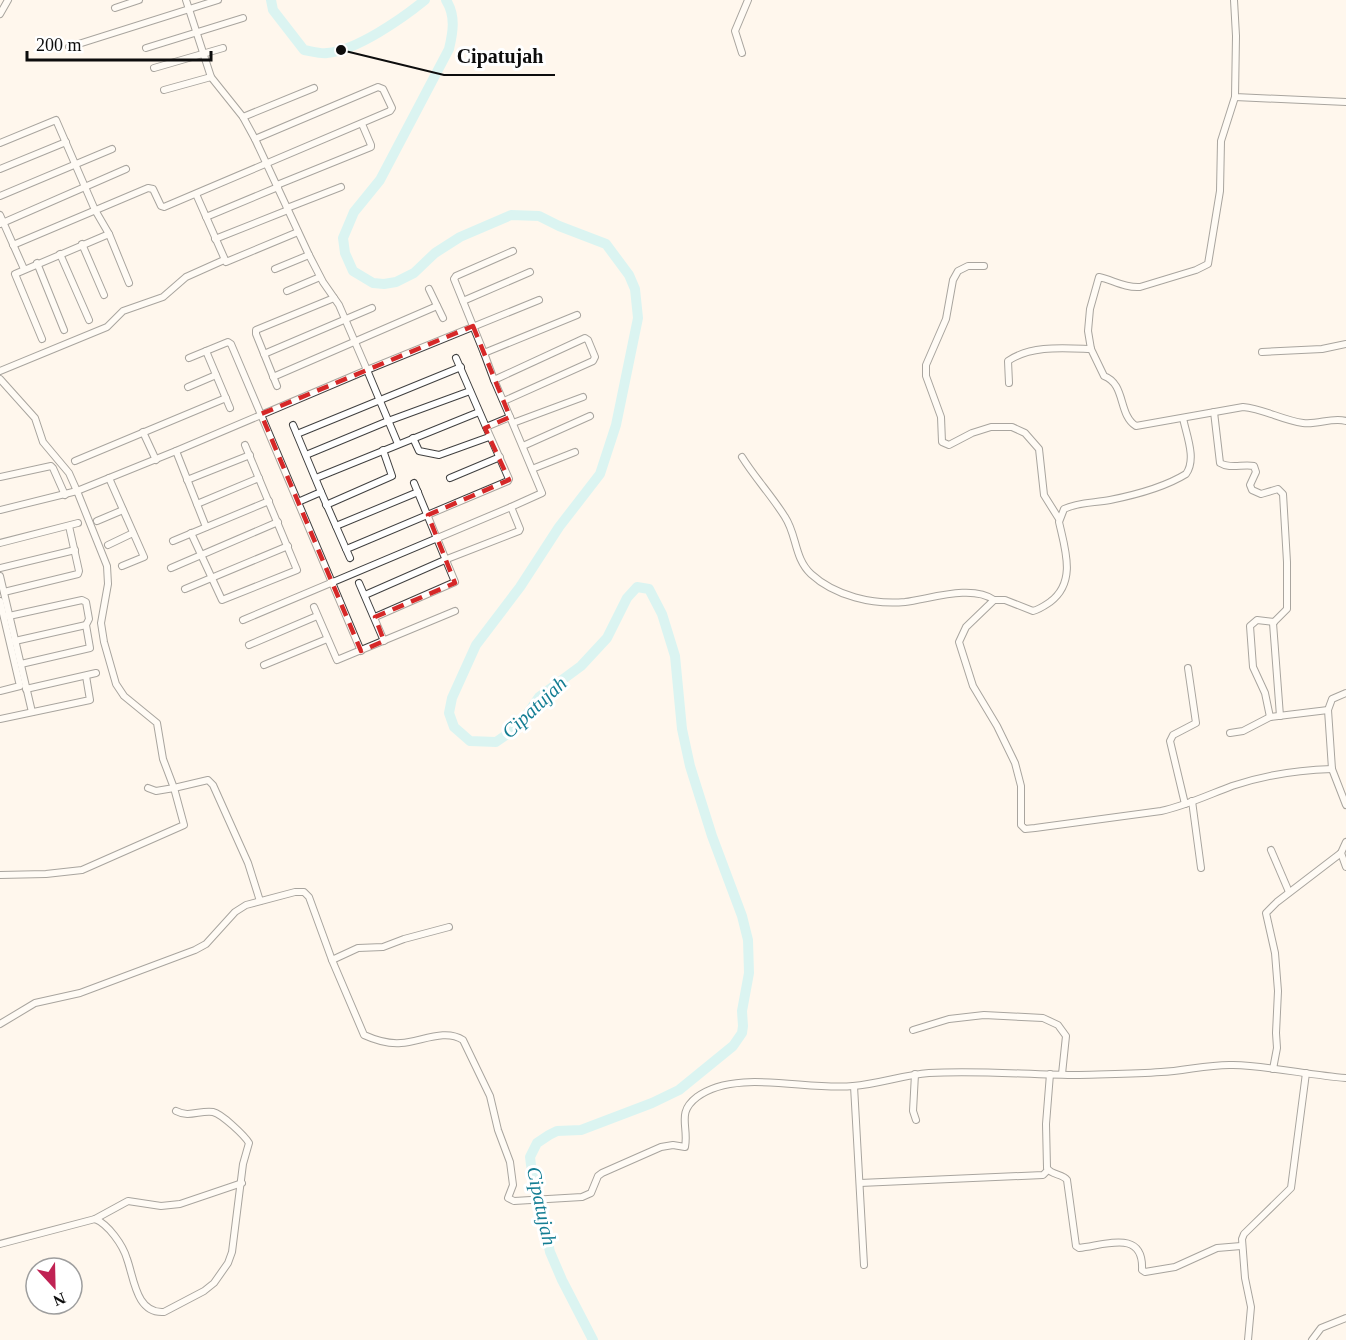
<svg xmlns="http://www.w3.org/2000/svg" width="1346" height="1340" viewBox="0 0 1346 1340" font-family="Georgia,serif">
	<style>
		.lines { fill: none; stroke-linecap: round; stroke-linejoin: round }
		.river { stroke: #b0f0f7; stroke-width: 10 }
		.street-casing { stroke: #404040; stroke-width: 8 }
		.street { stroke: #fff; stroke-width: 6 }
		.marked { fill: none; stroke: #d62828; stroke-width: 4.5; stroke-dasharray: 12 8; stroke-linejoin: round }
		.labels { text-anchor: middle; stroke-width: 6; stroke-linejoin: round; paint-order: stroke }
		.water-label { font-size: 20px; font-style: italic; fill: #137d93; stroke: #fff }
		.leader { fill: none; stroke: #0d0d0d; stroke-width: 2 }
		.callout-dot { fill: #0d0d0d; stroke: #fff; stroke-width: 2 }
		.callout-label { font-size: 20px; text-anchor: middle; font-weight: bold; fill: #0d0d0d; stroke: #fff; stroke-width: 6; stroke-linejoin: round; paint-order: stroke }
	</style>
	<rect width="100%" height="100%" fill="#fff7ed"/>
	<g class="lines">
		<g class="river">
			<path d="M271,0L273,10L304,50C311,51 320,54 327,53C356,51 403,18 425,0"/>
			<path d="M446,0C456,16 453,32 449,49L380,180L354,212L343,238L345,253L353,271L373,283L384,284L396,282L414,273L435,253L460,237L511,215L539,216L559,226L606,244L629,275L635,289L638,318L616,425L600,474L559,527L520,587L476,645L452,698L449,713L454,727L470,741L496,742L519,726L539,697L581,666L607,638L627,598L637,587L649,589L662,614L675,656L682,729L690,766L712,836L742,916L748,940L749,973L742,1011L743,1026L742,1033L733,1046L679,1090L652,1103L581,1130L557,1131L549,1135L537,1143L530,1157L531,1165L550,1252L562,1280L593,1340"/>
		</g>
		<defs>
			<g id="street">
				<path d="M1234,0L1236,36L1235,97L1346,102"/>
				<path d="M115,8L139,0"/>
				<path d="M0,14L8,0"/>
				<path d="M69,47L218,0"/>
				<path d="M146,48L243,18"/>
				<path d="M742,53L735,31L748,0"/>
				<path d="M154,68L223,48"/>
				<path d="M164,90L211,77"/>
				<path d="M1235,97L1221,141L1220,191L1208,264L1196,270L1140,287C1124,288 1113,280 1099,277L1090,309L1088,331L1091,349L1104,376C1126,384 1118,415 1136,426L1243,407C1264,409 1282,420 1303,423C1318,425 1332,417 1346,421"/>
				<path d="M243,117L314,88"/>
				<path d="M0,143L56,120L95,210L109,234L129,283"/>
				<path d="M0,169L66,142"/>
				<path d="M277,185L371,147V145L362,124"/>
				<path d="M196,194L226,262L298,232"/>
				<path d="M0,196L112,149"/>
				<path d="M287,208L341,187"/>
				<path d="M0,215L24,269"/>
				<path d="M206,217L278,187"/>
				<path d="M0,224L126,169"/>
				<path d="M215,239L288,210"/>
				<path d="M82,244L104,295"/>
				<path d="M13,245L148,188L153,189L161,206L164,207L390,111L392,108L383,89L378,87L255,139"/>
				<path d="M513,251L456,276L454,279L484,353L577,315"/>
				<path d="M60,254L89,320"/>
				<path d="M37,263L64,330"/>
				<path d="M984,266H968L958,271L953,280L946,319L926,365V376L941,417L942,442L949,445L972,433L991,427H1012L1025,433L1039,449L1044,495L1059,519"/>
				<path d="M275,269L309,255"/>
				<path d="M429,289L443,318"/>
				<path d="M287,291L320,277"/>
				<path d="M463,301L530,272"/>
				<path d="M42,339L15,274L109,234"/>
				<path d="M206,351L230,408"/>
				<path d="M1262,352L1322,349L1346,344"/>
				<path d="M484,353L494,380L585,338L588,340L595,357L593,361L504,401"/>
				<path d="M264,354L372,308"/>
				<path d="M189,358L228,342L231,344L361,651"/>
				<path d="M456,358L486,427"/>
				<path d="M0,371L107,327L123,311L163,297L186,277L224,260"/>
				<path d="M273,377L437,306"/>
				<path d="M0,379L35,418L43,442L69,473L77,491L107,566L108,584L101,623L104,642L116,684L124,696L157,723L163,759L174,788L208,780L213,785L248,863L260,901"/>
				<path d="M494,380L510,417"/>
				<path d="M1009,383L1008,361C1031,345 1063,348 1091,349"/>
				<path d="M277,386L256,334V330L334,298"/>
				<path d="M188,387L216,375"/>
				<path d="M1214,412L1220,463C1229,469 1243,464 1254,466L1256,472L1250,485L1252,490L1261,494L1278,489L1283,494L1287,562V609L1273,623L1280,716"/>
				<path d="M1183,418C1186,434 1197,459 1186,474C1165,487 1135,495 1110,500C1095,503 1078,502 1064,509L1059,522C1065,549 1077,582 1050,602C1044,606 1040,609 1033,611L1005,600H994L966,627L959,642L973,686L997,726L1015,763L1021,786V825L1025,829L1035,828L1161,811C1185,806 1208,795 1232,786C1265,775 1297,770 1332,769"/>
				<path d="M513,423L583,397"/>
				<path d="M293,425L321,492"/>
				<path d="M143,432L156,460"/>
				<path d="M297,434L461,367"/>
				<path d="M413,438L419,451L439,455L489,437"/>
				<path d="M398,444L367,370L539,300"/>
				<path d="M523,446L590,416"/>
				<path d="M176,451L206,527"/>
				<path d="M306,455L388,421L470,391"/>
				<path d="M742,457C755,478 772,496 785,517C797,535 794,558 811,574C835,596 873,605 905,602C930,599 972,584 994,600"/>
				<path d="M75,461L226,398"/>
				<path d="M532,469L575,452"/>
				<path d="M0,477L51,466L53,468L65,495"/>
				<path d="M109,478L144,557L122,566"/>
				<path d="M316,478L479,412"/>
				<path d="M450,478L500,457"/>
				<path d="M187,480L250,455"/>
				<path d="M298,502L321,492L346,549L349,548L508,481L509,479L486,427L510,417L542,493L511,507"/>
				<path d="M197,504L259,478"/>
				<path d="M326,505L392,476L383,450"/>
				<path d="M0,510L77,491L176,451L367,370L339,305L323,282L309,255L255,139L243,117L211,77L186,0"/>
				<path d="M97,521L123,510"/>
				<path d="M336,526L418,492"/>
				<path d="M191,533L222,600L297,570L245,445"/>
				<path d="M173,541L269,501"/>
				<path d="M0,543L78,523"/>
				<path d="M108,545L133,533"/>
				<path d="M346,549L350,558"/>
				<path d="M0,568L75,550"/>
				<path d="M171,568L278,522"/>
				<path d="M0,576L32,712"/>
				<path d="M359,583L384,641"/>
				<path d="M185,589L288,546"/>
				<path d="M4,592L78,574L79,571L69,526"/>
				<path d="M0,601L20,686L0,691"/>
				<path d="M314,607L337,660L455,611"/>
				<path d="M9,616L82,600L86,602L89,619L86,625L90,648L21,664"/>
				<path d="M375,617L455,582L414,483"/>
				<path d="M243,620L511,507L520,529L519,531L447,559L365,595"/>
				<path d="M15,641L86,625"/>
				<path d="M249,645L317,616"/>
				<path d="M264,665L327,639"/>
				<path d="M26,689L96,673"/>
				<path d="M1346,693L1332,699L1328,710L1332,769L1346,805"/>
				<path d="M1270,717L1265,693L1253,667L1250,626L1257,620L1274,622"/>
				<path d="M0,719L90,700L86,676"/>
				<path d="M1230,733L1243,731L1270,717L1328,710"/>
				<path d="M1192,801L1201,868"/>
				<path d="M1185,804L1170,741L1173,735L1196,723L1188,668"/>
				<path d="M1271,850L1289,892"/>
				<path d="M1341,853L1346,867"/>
				<path d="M0,875L46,874L82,870L184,825L174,788L156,791L148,788"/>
				<path d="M332,960L364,1035C375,1040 389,1044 401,1043C420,1042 445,1028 463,1040L490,1096L498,1130L510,1162L513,1185L508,1198L514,1201L582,1197L591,1193L598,1176L602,1173L661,1147L673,1145L685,1147C689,1126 676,1113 697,1097C736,1068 807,1091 853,1086C879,1084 903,1075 929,1073C979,1070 1029,1075 1079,1075C1106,1074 1134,1074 1161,1072C1185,1071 1209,1064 1233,1065C1271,1066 1308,1075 1346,1078"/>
				<path d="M0,1024L35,1003L80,993L195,950L206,944L235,912L246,905L295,892H304L309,897L332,960L358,948L383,947L404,939L449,927"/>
				<path d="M913,1030L949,1019L984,1015L1043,1018L1058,1025L1066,1036L1062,1074"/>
				<path d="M1273,1069L1277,1048L1276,1033L1278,991L1275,953L1266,913L1277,902L1341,853L1346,842"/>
				<path d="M915,1074L913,1111L916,1120"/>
				<path d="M1050,1074L1046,1124L1047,1168C1051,1175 1063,1174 1067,1180L1076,1246L1079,1248C1106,1245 1144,1229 1142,1270L1145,1272L1175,1267L1217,1248L1241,1246"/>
				<path d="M854,1086L864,1265"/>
				<path d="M860,1183L1043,1175L1048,1170"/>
				<path d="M95,1219L128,1201L161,1206L180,1204L242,1183"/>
				<path d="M0,1244L95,1219C108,1224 123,1245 127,1259C134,1278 136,1314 164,1312L204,1291L214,1283L228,1263L232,1252L243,1164L249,1143C245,1136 222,1114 213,1112C200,1110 189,1118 176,1111"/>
				<path d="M1248,1340L1251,1307L1245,1278L1242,1239L1244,1234L1291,1188L1306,1073"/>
				<path d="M1312,1340L1321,1328L1346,1318"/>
			</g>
		</defs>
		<use href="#street" class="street-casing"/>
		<use href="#street" class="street"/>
	</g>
	<path d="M0 0H1346V1340H0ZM473,326L510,417L485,428L509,480L428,515L455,583L375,617L384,641L361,651L261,414Z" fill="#fff7ed" fill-opacity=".55" fill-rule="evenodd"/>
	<path class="marked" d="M473,326L510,417L485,428L509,480L428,515L455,583L375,617L384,641L361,651L261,414Z"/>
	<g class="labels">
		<g class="water-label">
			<text transform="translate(534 707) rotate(-43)" y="7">Cipatujah</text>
			<text transform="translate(542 1206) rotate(78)" y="7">Cipatujah</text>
		</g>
	</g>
	<path class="leader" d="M341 50L444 75H555"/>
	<circle class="callout-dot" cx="341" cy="50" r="6"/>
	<g class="callout-label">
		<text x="500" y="63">Cipatujah</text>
	</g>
	<g transform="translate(54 1286) rotate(158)"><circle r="28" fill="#ffffff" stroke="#9e9e9e" stroke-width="1.5"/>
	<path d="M0-4.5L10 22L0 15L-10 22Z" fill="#c02253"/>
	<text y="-9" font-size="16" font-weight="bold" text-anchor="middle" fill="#0d0d0d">N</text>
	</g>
	<path d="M27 51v9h184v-9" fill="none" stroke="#0d0d0d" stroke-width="3"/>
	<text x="36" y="51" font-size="18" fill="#0d0d0d" stroke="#ffffff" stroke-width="4.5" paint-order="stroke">200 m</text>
</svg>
